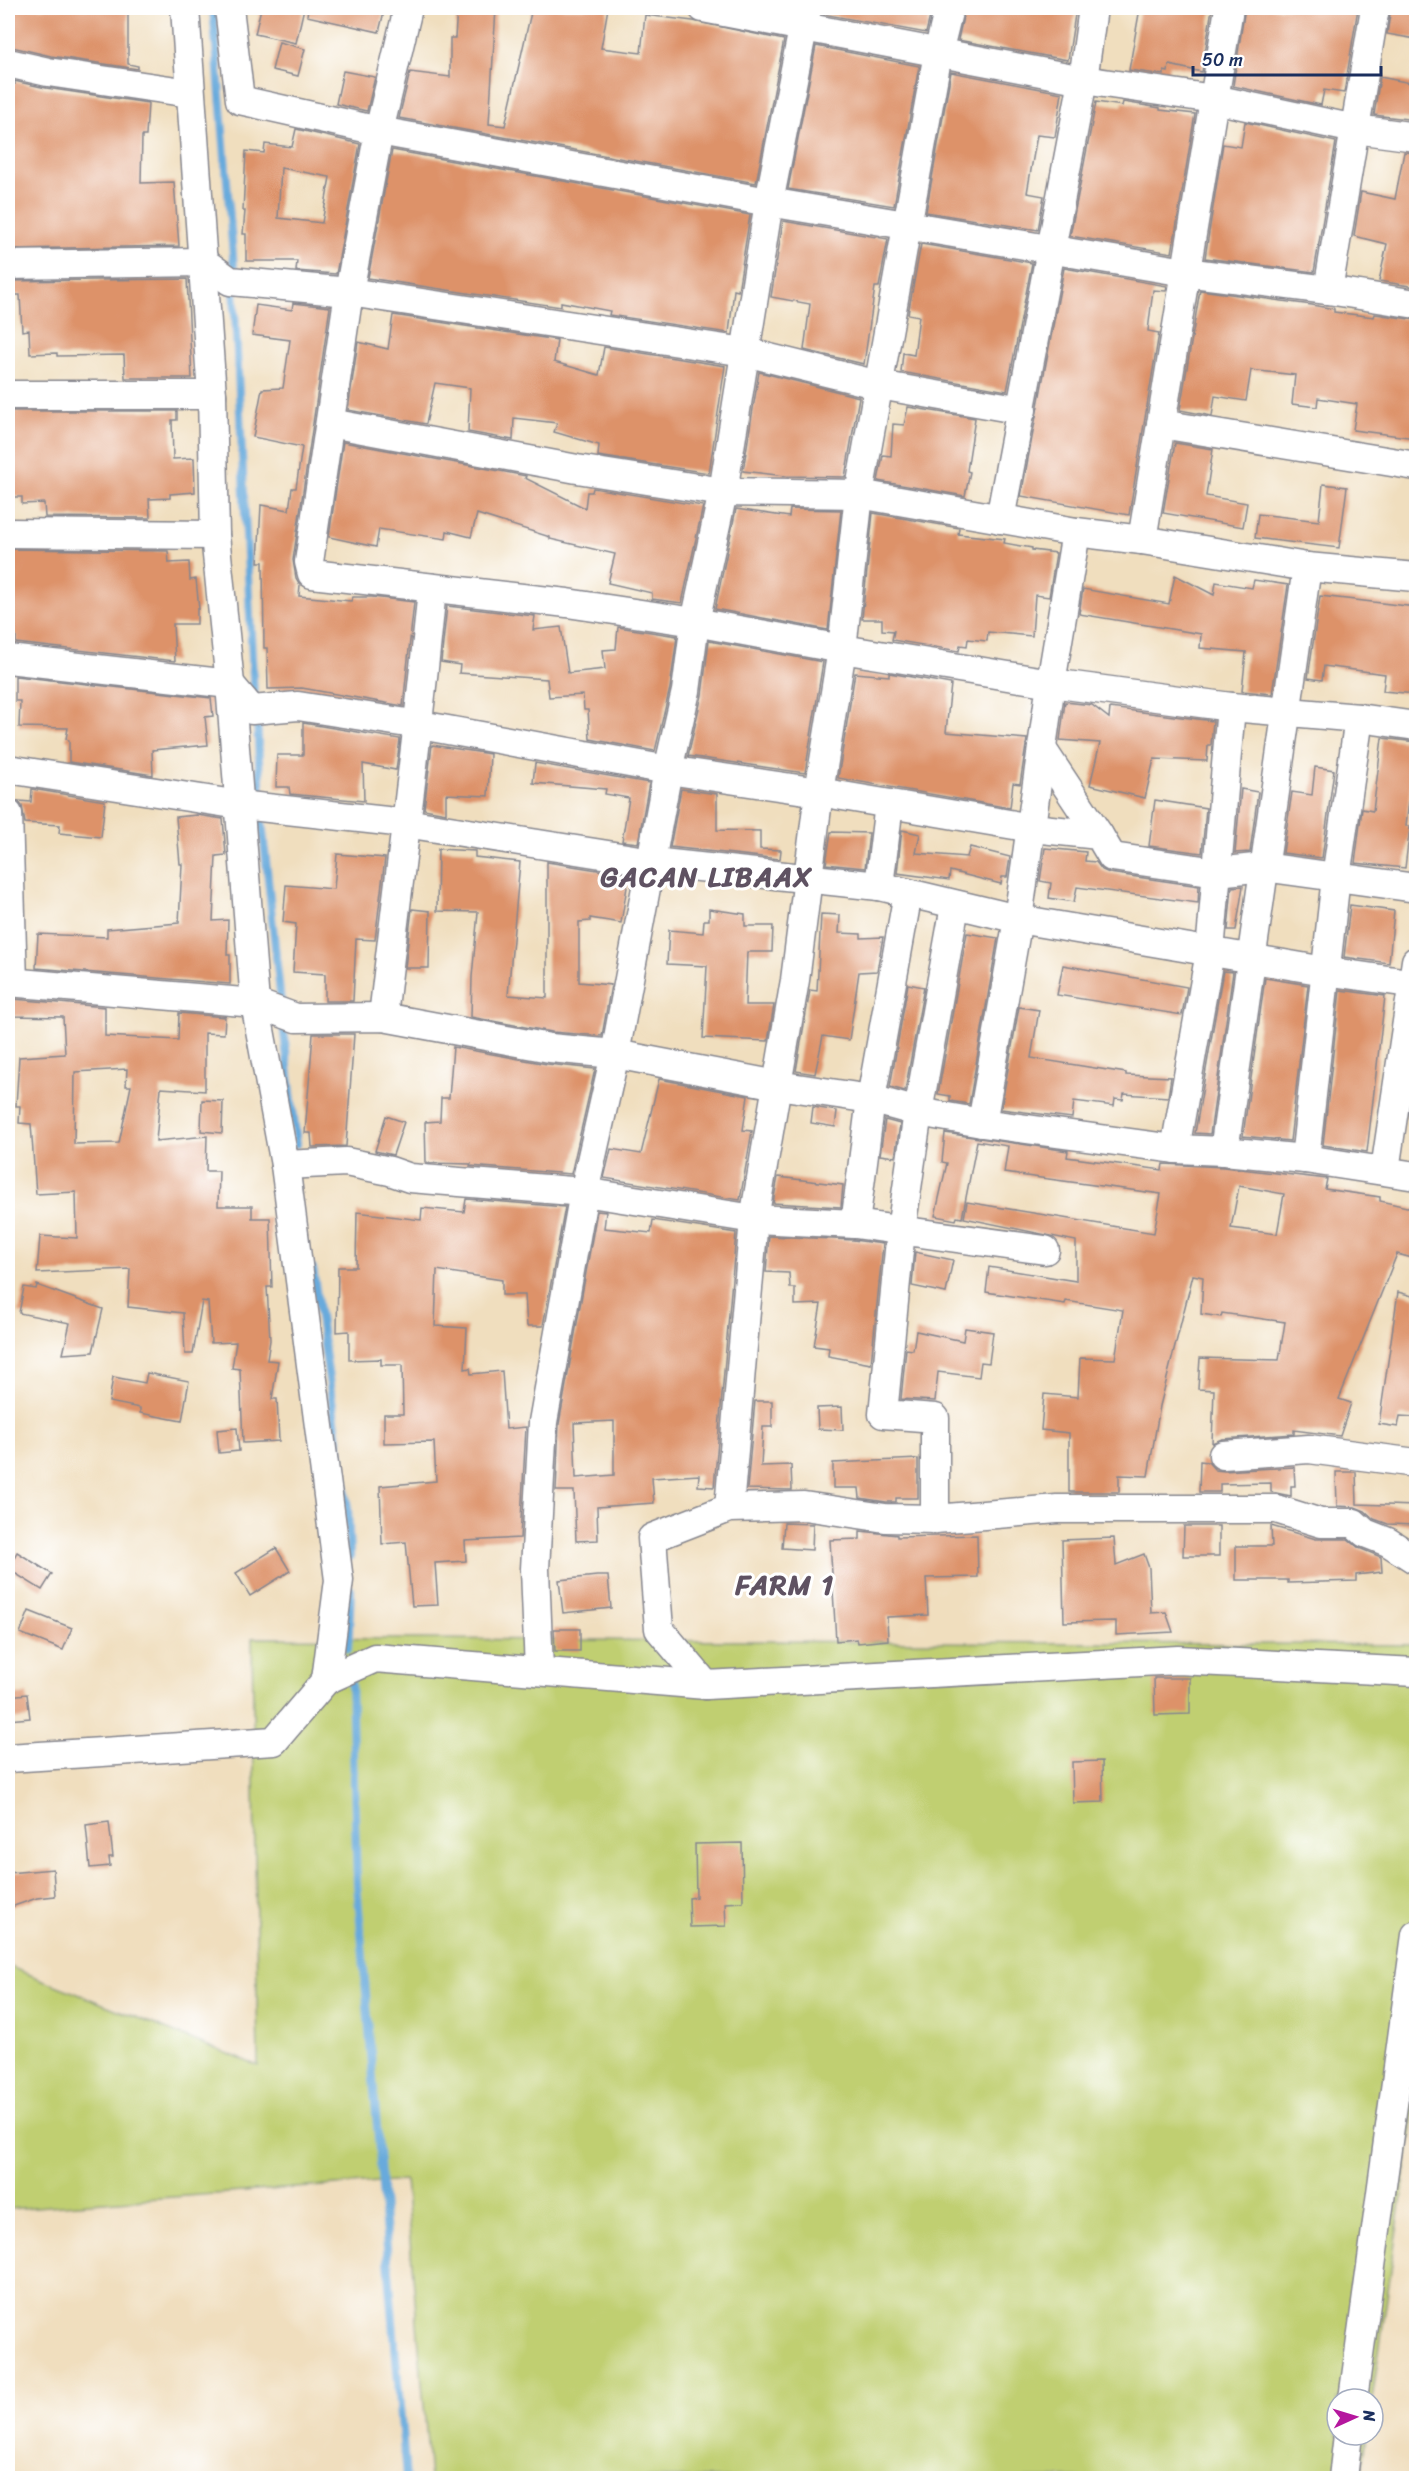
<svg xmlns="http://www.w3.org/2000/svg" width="1424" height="2486" viewBox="0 0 1424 2486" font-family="Sriracha,sans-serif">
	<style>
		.green { fill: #c0cf71; stroke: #6e7f68; stroke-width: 1.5 }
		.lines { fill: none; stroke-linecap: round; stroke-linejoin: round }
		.stream { stroke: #67aadc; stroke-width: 8 }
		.building { fill: #dd9269; fill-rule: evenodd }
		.minor-casing { stroke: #86868e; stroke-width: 31 }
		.minor { stroke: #fff; stroke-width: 28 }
		.labels { text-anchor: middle; stroke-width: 6; stroke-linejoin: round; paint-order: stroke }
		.district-label { font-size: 28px; font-weight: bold; letter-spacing: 1.5px; fill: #5f5262; stroke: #fff }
	</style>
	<rect width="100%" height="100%" fill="#fff"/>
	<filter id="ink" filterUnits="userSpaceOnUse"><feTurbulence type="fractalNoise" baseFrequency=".0167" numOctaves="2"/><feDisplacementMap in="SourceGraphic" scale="12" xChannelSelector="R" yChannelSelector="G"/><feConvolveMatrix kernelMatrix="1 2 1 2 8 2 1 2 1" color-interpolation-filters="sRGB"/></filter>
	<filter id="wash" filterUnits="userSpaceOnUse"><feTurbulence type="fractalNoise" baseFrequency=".008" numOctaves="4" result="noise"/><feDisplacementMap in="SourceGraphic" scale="24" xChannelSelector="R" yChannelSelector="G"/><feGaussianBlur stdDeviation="1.35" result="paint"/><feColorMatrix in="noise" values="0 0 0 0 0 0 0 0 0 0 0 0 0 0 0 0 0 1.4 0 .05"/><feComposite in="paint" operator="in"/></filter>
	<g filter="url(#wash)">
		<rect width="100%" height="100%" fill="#f0debe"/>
		<path class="green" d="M252,1638L1416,1645V2100L1372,2399H1337V2435H1367L1361,2478H430L405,2180L8,2209V1966L258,2066Z"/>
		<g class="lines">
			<g class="stream">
				<path d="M213,8L234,268"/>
				<path d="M234,291L254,697"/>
				<path d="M257,719L261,801"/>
				<path d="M262,822L281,1003"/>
				<path d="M283,1024L297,1144"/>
				<path d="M313,1269L348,1509L350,1557"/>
				<path d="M348,1649L351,1590"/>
				<path d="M351,1682L357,1884L406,2478"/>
			</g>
		</g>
		<g id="blocks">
			<g class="building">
				<path d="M9,8H128V64L138,66V69L51,56L12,47Z"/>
				<path d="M261,8H304L296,43L255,34Z"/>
				<path d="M308,8H385L379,32L307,16Z"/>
				<path d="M457,8H496L489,124L505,126L532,8H608L601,48L641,53L645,15L693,21L784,40L756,183L399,118L410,72L450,77V38H455Z"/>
				<path d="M823,8H932L926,33L823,14Z"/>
				<path d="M965,8H1076L1068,60L958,40Z"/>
				<path d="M1140,8H1212L1202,72L1169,65L1168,72L1164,71V75L1129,70Z"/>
				<path d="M1245,8H1358L1344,93L1324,90L1321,105L1233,86Z"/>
				<path d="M1391,8H1416V39L1387,34Z"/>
				<path d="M279,42L305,49L298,76L272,70Z"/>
				<path d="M816,46L919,66L894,206L788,189Z"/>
				<path d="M343,71L375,77L367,111L336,104Z"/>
				<path d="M951,72L1062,93L1055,137L1037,135L1027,193L1044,196L1038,230L926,212Z"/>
				<path d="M1380,77L1416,84V120L1374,115Z"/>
				<path d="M14,81L46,88L148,103L146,136H142L141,183L174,182L179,246L8,249V142H12L9,84H15Z"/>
				<path d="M1096,102L1122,106L1123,102L1160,108V110L1195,114L1172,253L1070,236Z"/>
				<path d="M1245,122L1336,142L1314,272L1205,258L1223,144L1241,147Z"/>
				<path d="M296,129L360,144L336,274L296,271L297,261H246V234H243L245,211H243L246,151L264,153L265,144L292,147ZM281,168L330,177L322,223L278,218Z"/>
				<path d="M392,150L750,215L738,291L734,290L729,333L609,315L610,311L561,302V307L368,278Z"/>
				<path d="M1404,152L1416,153V287L1379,281L1387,244L1354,236L1361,192L1395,199Z"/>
				<path d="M783,221L888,239L879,287H875L864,364L804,350L810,304L771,297Z"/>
				<path d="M921,244L1032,263L1007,391L901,372L903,353L914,355L919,316L908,314Z"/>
				<path d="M1064,268L1167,286L1166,291L1153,290L1148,331L1159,333L1129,515L1021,496Z"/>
				<path d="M187,279L192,378H125L124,355L57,356V353L30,354L29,330L22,331L20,295H8V281Z"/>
				<path d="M1200,290L1312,305L1334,309V312L1374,317L1375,314L1416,320V438L1353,430L1357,404L1318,398L1317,407L1292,404L1295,375L1251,370L1246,401L1215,396L1212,416L1180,410Z"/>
				<path d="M293,303L330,307L293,560L296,578L300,585L299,596L351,601L353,597H372L414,602L403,706L302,688L268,689L267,648H264L263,562H258L261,505L289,510L292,488H296L302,447L253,437L262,389L283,388L290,340L252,335L256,305L292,310Z"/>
				<path d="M393,315L557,340L554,362L599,375L604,347L725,366L709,473L598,456L599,445L554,432L557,423L514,418L513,440L468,432L470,388L435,383L426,424L348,410L358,342L388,349Z"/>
				<path d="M759,372L859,397L845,477L786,476L743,471Z"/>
				<path d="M908,407L975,418L967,471L970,472L965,496L878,481L883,455L891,456L893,424L904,425Z"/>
				<path d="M8,411H177V420H172L173,459L194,458L195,492L170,494V498L149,499L150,518L45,517L44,503L22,504V497H8Z"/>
				<path d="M343,442L526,476L525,478L585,508L587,492H592L593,488L703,506L682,603L652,599V593L608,583L615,554L550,539V537L477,514L471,537L447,531L446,539L379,529L376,547L329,537Z"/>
				<path d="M1175,443L1213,449L1206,496L1247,503L1243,527L1163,513Z"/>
				<path d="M1323,484L1347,487L1339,548L1255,538L1258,514L1319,521Z"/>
				<path d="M736,509L789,517L790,509L841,510L828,630L715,609Z"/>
				<path d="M873,513L959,528L958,534L1005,539L1004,543L1032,548V550L1056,553L1049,597L1035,595L1032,636L988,632L987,641L968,639L967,646L960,645L959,651L892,640L894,631L882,630V619H862Z"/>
				<path d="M8,549L168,551L169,563L189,562L190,580L196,579L199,609H197V624H173L175,661L16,643V635H8Z"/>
				<path d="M1175,575L1214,595L1216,582L1252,588L1254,580L1288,585L1272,694L1242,691L1246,652L1200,648L1201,634L1079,614L1083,589L1169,604Z"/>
				<path d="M1320,596L1416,607V694L1383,691L1385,674L1324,666L1322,680L1308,678Z"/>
				<path d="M447,606L535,616L533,630L561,627L568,673L605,669L603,650L616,649L618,627L677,636L670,688L655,751L590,739L588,710H584L583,695L549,697L547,679L459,673L460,665L441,662Z"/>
				<path d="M709,641L823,662L805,773L688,756L702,695Z"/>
				<path d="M855,673L889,676V673L951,684L946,732L1027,739L1020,784L1013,783L1010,808L838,778Z"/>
				<path d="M15,676L211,698L213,716L205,717L208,745L152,750L153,775L69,762V740L66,739L68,728L19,727L20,701H15Z"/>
				<path d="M1065,702L1092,705L1109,718L1110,708L1213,721L1211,745H1208L1207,761L1154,759L1145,798L1090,785L1100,743L1060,740Z"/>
				<path d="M303,723L400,739L396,770L363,764L364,801L290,794L289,787H276L277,755H303Z"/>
				<path d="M1382,738L1416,742L1406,826H1410L1405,868L1355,863L1362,809L1373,811Z"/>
				<path d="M432,745L490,754L488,796L446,794V813L424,809Z"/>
				<path d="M535,763L649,783L638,843L622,841L629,798L605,794L606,789L533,783Z"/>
				<path d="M1315,767L1334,770L1322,858L1283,853L1292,792L1312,795Z"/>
				<path d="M32,789L105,801L101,837L59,833L60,825L25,823L22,806L18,801L31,802Z"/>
				<path d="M681,789L717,794V830L760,831V849L781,850L780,859L670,847Z"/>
				<path d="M1241,789L1258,792L1250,852L1235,853Z"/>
				<path d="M1155,800L1206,808L1202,853L1149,846Z"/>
				<path d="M197,815L223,819L226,855L216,856L213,921L228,920L227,955H230V984L36,968L38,934L107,937V929L179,923L182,864H180L176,817Z"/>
				<path d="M902,830L920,834L916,853L967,857L970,847L1010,857L1007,877H1002L1001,884L950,871L949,880L897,873Z"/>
				<path d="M831,832L869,833L865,868L826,864Z"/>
				<path d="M1045,848L1086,852L1085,861L1096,862L1102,870L1109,873L1199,886L1198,903L1077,887L1074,902L1049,898L1051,883L1040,881Z"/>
				<path d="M438,849L475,851V857L520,862L508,995L547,998V862L629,875L621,923L590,918V921L579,922V982L611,985L602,1036L552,1032L471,1017L472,977L478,912L437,911Z"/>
				<path d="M337,854L385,858L375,940L356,939L353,1001H325V974L293,972L296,924L283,922L286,885L334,889Z"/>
				<path d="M1243,886L1236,930H1228L1232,887Z"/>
				<path d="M1350,905L1394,911L1389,963L1344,957Z"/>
				<path d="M412,909L430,911L429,968H405Z"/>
				<path d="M709,909L745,914V926H773L772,952H747L745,1005H774L768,1041L703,1038L707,966L667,964L669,930L703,933L704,920H709Z"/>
				<path d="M821,914L840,915L839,933L861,934V938L883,937L877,971L859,972L849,1040L823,1036L815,1074L796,1071L810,990L817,991Z"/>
				<path d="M967,933L998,938L969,1104L950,1101V1096L938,1094Z"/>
				<path d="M1063,965L1187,987L1182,1015L1057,995Z"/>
				<path d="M1223,971L1233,972L1210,1134L1195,1133Z"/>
				<path d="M1265,978L1308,985L1290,1141L1243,1136Z"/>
				<path d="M908,984L924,987L905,1091L890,1087Z"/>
				<path d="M1340,990L1385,996L1367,1152L1323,1145Z"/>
				<path d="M13,999L105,1007V1036L178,1040L179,1013L225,1017L224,1034L205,1033V1091L161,1088L156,1141L207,1136L206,1171H219L218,1206H252V1218H270L272,1287H267L270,1340L267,1360L278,1361L272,1399H277L279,1441L243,1443L240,1369L232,1368L236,1342L211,1343L208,1302L202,1301L193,1354H185L183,1313L128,1307L130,1269L37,1273L40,1236L77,1238L76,1192L36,1194L31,1124L19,1123L20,1106H16L19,1057L65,1054L63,1017L12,1016ZM127,1069L126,1086H131L119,1143L74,1144L75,1072Z"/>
				<path d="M1019,1007L1039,1010L1031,1058L1126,1073V1075L1171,1077L1168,1097L1124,1094L1123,1100L1115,1099L1114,1106L1074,1101L1072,1118L1001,1109Z"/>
				<path d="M313,1034H354L346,1146L312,1147L311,1133H305Z"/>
				<path d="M453,1047L547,1064L595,1069L571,1174L470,1166L471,1164L426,1163L425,1122L440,1121L441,1098H449Z"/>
				<path d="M659,1079L748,1096L743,1130L752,1131L740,1200L604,1178L611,1149L641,1154Z"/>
				<path d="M202,1100L223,1101L222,1133L201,1131Z"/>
				<path d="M813,1107L837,1111L835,1127L811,1123Z"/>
				<path d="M386,1116L404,1122L393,1155L375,1151Z"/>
				<path d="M885,1120L900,1124L895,1157L880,1155Z"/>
				<path d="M945,1133L1068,1151L1067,1157L1162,1170L1163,1164L1223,1167L1327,1179L1325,1189L1380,1197V1201L1416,1209V1259L1397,1254L1339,1399L1351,1403L1340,1436L1294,1430V1434L1222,1439L1212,1443L1214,1390L1198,1389L1200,1358L1279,1360L1285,1322L1222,1313L1221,1317L1201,1314L1203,1277L1193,1275L1160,1406L1148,1476L1119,1475V1492H1069V1433L1041,1430L1044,1394L1078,1397L1080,1358L1115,1359L1123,1310L1066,1301L1065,1304L986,1292L989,1267L1076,1281V1241L964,1218L967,1202L1154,1233L1161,1194L1004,1173L1008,1146L977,1141L962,1218L957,1217L956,1220L935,1216L947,1163L942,1162ZM1239,1186L1284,1194L1277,1234L1231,1228Z"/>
				<path d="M778,1177L843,1185L841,1207L773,1203Z"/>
				<path d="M466,1199L565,1207L543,1326H527L525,1295H502V1280L437,1270L435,1326L467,1328L465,1369L470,1368L471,1374L502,1371L506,1429L526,1427L520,1538L465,1541L466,1561L435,1563L438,1605L412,1606L406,1542L382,1544L380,1486L436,1481L434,1442L384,1443V1414H403L402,1365H381V1359L349,1360V1331L337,1332L338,1267H356L357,1212L421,1220L422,1208L464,1212Z"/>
				<path d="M597,1211L606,1212L604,1228L651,1233L653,1220L736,1233L714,1487L698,1486L699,1475L652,1478L654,1503L597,1507L598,1540L576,1541L574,1491H556L559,1424ZM614,1421V1475L576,1478L574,1423Z"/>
				<path d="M769,1236L853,1240L883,1244L871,1364L828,1356L829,1348L814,1346L821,1304L795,1305V1288H790L789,1273L766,1272Z"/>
				<path d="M915,1252L953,1260L946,1293L912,1286Z"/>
				<path d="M37,1285L103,1309L93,1352L63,1354L70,1323L19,1313L24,1287L36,1289Z"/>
				<path d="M1398,1292L1416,1297V1417L1400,1416L1398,1427L1379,1424Z"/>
				<path d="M965,1328L993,1332L989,1363L981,1362L979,1377L938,1372L935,1401L901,1399L906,1349L913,1350L916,1331L963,1341Z"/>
				<path d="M147,1373L189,1381L182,1421L140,1413V1408L109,1402L113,1377L145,1383Z"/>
				<path d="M755,1401H772V1427H763L761,1466L791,1465L792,1490L747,1489Z"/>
				<path d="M842,1407L843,1430L818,1429L817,1408Z"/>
				<path d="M237,1428L239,1451L219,1453L217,1430Z"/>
				<path d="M918,1459V1498H896V1502H886L860,1498L859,1488H833V1463Z"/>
				<path d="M1200,1461L1208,1462L1215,1470L1224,1471L1294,1467L1295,1486H1291V1496L1271,1492V1483L1220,1484V1492H1199Z"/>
				<path d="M1336,1472H1356L1357,1504L1416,1506V1525L1388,1524L1374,1519L1365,1511L1355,1507L1337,1506Z"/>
				<path d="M784,1523L813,1524L812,1550L782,1548Z"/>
				<path d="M1184,1526H1219V1556H1183Z"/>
				<path d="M1271,1526L1316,1539H1348L1359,1548L1381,1557L1382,1572L1356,1575V1581L1288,1583V1580H1236V1546H1272Z"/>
				<path d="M860,1531L897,1535V1537L977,1535L978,1577L926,1578L928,1615L887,1617L888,1640L858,1643L857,1639L836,1641L830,1540L860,1539Z"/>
				<path d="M1114,1538L1116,1565L1144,1554L1149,1568L1151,1613L1166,1612L1173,1632L1116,1635V1621L1064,1622L1062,1540Z"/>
				<path d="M276,1548L290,1571L250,1596L236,1573Z"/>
				<path d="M17,1552L52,1574L42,1590L8,1569Z"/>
				<path d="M597,1576H608L611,1608L563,1613L559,1580Z"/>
				<path d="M29,1611L72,1628L63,1650L20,1633Z"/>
				<path d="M554,1629H580V1651H555Z"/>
				<path d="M1154,1678H1190V1714L1155,1715Z"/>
				<path d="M27,1694L30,1718L8,1720V1696Z"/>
				<path d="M1102,1761L1103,1802L1073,1803L1072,1762Z"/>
				<path d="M109,1822L113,1857H109L110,1866L90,1868L86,1825Z"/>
				<path d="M742,1843L743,1902L725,1903L726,1926L690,1927L689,1898L696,1897L695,1844Z"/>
				<path d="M53,1869L55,1896L37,1898L8,1908V1873Z"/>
			</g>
		</g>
	</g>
	<g filter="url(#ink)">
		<use href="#blocks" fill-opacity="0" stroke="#86868e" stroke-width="1.5"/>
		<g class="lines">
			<defs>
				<g id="minor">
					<path d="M185,8L212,395L215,535L230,684L255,1003L285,1165L339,1580L326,1680L375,1658L706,1685L1178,1660L1416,1672"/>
					<path d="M229,8L240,100L379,131L769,202L1185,272L1328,290L1416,304"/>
					<path d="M408,8L379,131L349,292L309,562L312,574L567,603L695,622L842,649L1051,683L1231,707L1359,718L1416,726"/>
					<path d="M703,8L1083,80L1214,99L1355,129L1416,137"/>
					<path d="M8,63L48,72L190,93"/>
					<path d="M8,265L204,262L230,281L349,292L745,352L879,385L1022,410"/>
					<path d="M1328,290L1375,8"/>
					<path d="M8,395H212"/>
					<path d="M330,423L577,469L723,492L859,494L1076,532L1142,540L1307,567L1416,577"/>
					<path d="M1161,424L1416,466"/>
					<path d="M1000,519L1083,80L1093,8"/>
					<path d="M8,533L215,535"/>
					<path d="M1142,540L1229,8"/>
					<path d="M8,659L230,684L252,710L298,706L420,725L668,770L819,792L1032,828L1099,835L1112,857L1217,872L1264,867L1416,888"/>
					<path d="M1042,749L1099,835"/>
					<path d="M8,769L240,805L405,823L652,862L879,886L1018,919L1325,971L1416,984"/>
					<path d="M8,814L13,983"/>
					<path d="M879,886L889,804"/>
					<path d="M8,982L255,1003L296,1018L383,1017L550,1048L615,1054L777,1085L871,1099L918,1112L982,1123L1175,1149L1224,1151L1305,1159L1416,1176"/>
					<path d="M383,1017C399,874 419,732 432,588"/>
					<path d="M982,1123L1018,919L1051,683L1076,532"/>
					<path d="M1175,1149L1210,952L1231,707"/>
					<path d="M1224,1151L1307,567"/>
					<path d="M1305,1159L1336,877L1359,718"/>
					<path d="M285,1165L346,1162L390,1171L410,1178L584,1192L754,1219L855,1224L1045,1250"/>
					<path d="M1385,1170L1416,961"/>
					<path d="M855,1224L871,1099L908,893"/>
					<path d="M1223,1455L1309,1449L1416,1463"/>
					<path d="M729,1508L754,1219L795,980L819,792L842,649L859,494L938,53L949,8"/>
					<path d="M935,1519V1418L883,1414L901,1230L918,1112L955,906"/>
					<path d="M539,1671L535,1569L543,1422L584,1192L615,1054L668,770L686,691L695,622L723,492L769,202L807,8"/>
					<path d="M706,1685L659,1629L652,1538L729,1508L804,1506L885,1518L935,1519L1057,1509H1276L1321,1523H1354L1365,1533L1388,1542L1416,1560"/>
					<path d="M8,1758L274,1741L326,1680"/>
					<path d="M1353,2399L1416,1935"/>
					<path d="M1343,2478L1348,2435"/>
				</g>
			</defs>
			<use href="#minor" class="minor-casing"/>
			<use href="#minor" class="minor"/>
		</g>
	</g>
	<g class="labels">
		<g class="district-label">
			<text x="707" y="886">GACAN LIBAAX</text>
			<text x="785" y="1594">FARM 1</text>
		</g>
	</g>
	<rect width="1424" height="2486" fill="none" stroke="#fff" stroke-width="30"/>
	<g transform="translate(1355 2417) rotate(86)"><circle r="28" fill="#ffffff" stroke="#a4acbf" stroke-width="1.5"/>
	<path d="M0-4.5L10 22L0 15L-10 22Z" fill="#b5179e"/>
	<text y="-9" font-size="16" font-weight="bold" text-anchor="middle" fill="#1b2f5e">N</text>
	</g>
	<path d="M1193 66v9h188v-9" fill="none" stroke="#1b2f5e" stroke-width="3"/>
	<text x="1202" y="66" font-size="18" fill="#1b2f5e" stroke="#ffffff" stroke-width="4.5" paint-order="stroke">50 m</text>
</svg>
